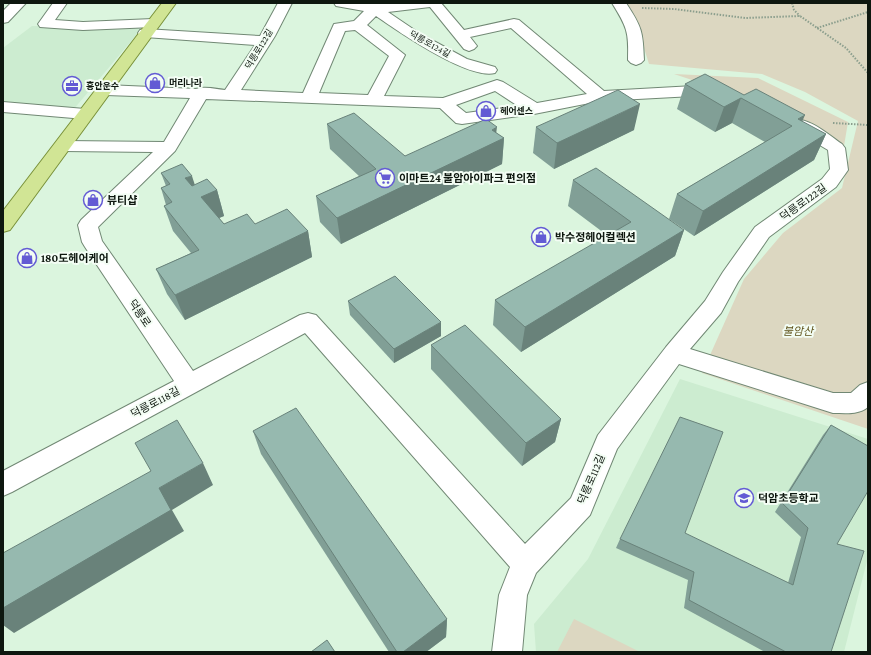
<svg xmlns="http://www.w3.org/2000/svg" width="871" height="655" viewBox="0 0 871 655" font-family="'Crimson Pro','Noto Sans KR',serif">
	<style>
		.built { fill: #ccecd0 }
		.green { fill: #dcd7c1 }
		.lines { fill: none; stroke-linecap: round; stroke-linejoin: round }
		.minor-casing { stroke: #718874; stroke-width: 2 }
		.major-casing { stroke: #799139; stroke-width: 2 }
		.path { stroke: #8b9e8d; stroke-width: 2; stroke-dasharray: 1.5 1.5; stroke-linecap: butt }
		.minor { fill: #fff; fill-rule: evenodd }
		.major { fill: #d1e595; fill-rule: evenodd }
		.wall { fill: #819f96 }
		.shaded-wall { fill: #69827a }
		.building { fill: #96b9af; stroke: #69827a }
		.labels { text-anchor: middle; stroke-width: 4; stroke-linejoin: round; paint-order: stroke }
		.far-street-label { font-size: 9px; fill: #0e170f; stroke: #f3fdf4 }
		.far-poi-label { font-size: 9px; font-weight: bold; fill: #0e170f; stroke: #f3fdf4; text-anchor: start }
		.poi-label { font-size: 11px; font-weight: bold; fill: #0e170f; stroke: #f3fdf4; text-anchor: start }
		.street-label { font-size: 11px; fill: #0e170f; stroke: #f3fdf4 }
		.park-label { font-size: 11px; font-style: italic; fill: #5d5017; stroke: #f3fdf4 }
	</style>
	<rect width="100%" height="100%" fill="#dbf5de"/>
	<g class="built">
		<path d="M32,26L143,27L73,110L3,105V48Z"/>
		<path d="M680,379L868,439V557L844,652H536L534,624L588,559Z"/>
	</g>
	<g class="green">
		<path d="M626,3H868V429L702,373L744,279L783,233L842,188L858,121L805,92L762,74L649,64L635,19Z"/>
		<path d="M674,74L758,78L848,122L843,152L731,93Z"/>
		<path d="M574,619L640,652H557Z"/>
	</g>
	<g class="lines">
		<defs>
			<g id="minor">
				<path d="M11,3H26L8,22L3,23V11Z"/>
				<path d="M53,3H67L55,20L83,22L153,19L158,20L160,23L158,26L153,27L83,30L40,27L38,24Z"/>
				<path d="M278,3H292L275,36L241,90L303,93L334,24L354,21L364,11L336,6L334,3H378L379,4L441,3L464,30L514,19L519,20L604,91L712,85L718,87L720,90L718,93L712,95L600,101L534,114L462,124L456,123L440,108L206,99L175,151L98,227L102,241L193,371L300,315L308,313L316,315L525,544L571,498L598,435L666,347L705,301L723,272L755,227L822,179L830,169L828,150L791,128L789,124L791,120C808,116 829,135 842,144L845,148L848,170L836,187L769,237L738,282L721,313L690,349L833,393H851L860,385L868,382V407C859,415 845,413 833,413L679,364L617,449L590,515L536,573L527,595L522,652H492L499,595L510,567L305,333L12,492L3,496V471L174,381L85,247L82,242L78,225L81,220L153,152L64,151L58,150L55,146L58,142L64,141L164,142L190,98L106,95L100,93L98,90L100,87L106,85L196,89C205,86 216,89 225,90L255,45L145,37L140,36L138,33L140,30L145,29L260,36ZM430,7L464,49L469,51L474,49L477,46L470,37L511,28L587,94L537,103L503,82L497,80L443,98L384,96L405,55L367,25L376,16C399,32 468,80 495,73L497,70L495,67L467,59L419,33L388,12ZM355,30L389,56L368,95L319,93L345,31ZM495,91L518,106L466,113L456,105Z"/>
				<path d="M612,3H626C642,27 643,32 644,60L641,63L636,65L631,63L628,60C629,32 627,27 612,3Z"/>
				<path d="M3,102L85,109L91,110L93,114L91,118L85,119L3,112Z"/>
			</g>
			<path id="major" d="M162,3H176L10,230L3,232V211Z"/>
		</defs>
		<use href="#minor" class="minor-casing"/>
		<use href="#major" class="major-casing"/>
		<g class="path">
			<path d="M792,3L794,10L800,16"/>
			<path d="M642,8L674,9L745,18L800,16L846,48L868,73"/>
			<path d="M817,28L868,12"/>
			<path d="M833,123L868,125"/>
		</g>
		<use href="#minor" class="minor"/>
		<use href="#major" class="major"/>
	</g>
	<g class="wall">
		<path d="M685,84L744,95L802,122L826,134L814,160L694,236L669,219L677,194L765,142L732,123L715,132L677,109Z"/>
		<path d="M327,124L405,156L496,133L504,138L502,164L341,244L320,222L316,196L359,176L330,149Z"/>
		<path d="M536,127L634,130L554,169L533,153Z"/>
		<path d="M161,173L195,185L217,190L224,216L219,218L224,224H255L308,231L312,257L185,320L167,294L156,269L191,253L173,231L164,206L166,205L161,188L166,186Z"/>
		<path d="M573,180L684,230L675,256L521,352L493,325L495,300L608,236L568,206Z"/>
		<path d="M348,301L441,336L394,363L350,315Z"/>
		<path d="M431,345L561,419L555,442L522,466L431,369Z"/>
		<path d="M831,425L837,544L831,652H765L684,608L688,580L616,548L620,539L788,583L801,537L775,512L823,435Z"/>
		<path d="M253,431L447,619L446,637L426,652H389L261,454Z"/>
	</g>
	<g class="shaded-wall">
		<path d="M741,98L732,123L715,132L724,107Z"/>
		<path d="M640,104L634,130L554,169L557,143Z"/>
		<path d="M805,115L794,140L798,119Z"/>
		<path d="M497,127L495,142L504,138L502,164L341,244L337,218Z"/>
		<path d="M826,134L814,160L694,236L703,211Z"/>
		<path d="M192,176L200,201L185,178Z"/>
		<path d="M217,190L224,216L209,222L201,197Z"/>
		<path d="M684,230L675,256L521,352L525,327Z"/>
		<path d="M308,231L312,257L185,320L175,295Z"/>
		<path d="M441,322V336L394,363V349Z"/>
		<path d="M561,419L555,442L522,466L526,443Z"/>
		<path d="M203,463L213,485L172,510L184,531L14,633L3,625V608L159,488Z"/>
		<path d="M447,619L446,637L426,652H403Z"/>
	</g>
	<g class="building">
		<path d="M705,74L744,95L756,89L805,115L798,119L826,134L703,211L677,194L792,126L741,98L724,107L685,84Z"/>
		<path d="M618,90L640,104L557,143L536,127Z"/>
		<path d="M354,113L405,156L486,119L497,127L492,130L504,138L337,218L316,196L376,169L327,124Z"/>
		<path d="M182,164L192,176L185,178L192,186L207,179L217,190L201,197L224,224L247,214L255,224L287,209L308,231L175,295L156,269L199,250L164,206L172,202L161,188L170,184L161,173Z"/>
		<path d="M596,168L684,230L525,327L495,300L631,222L573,180Z"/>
		<path d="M395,276L441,322L394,349L348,301Z"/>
		<path d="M465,325L561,419L526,443L431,345Z"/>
		<path d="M296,408L447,619L403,652H397L253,431Z"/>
		<path d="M680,417L723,432L685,533L793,585L808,528L782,503L831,425L868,446V491L837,544L864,551L831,652H786L689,600L694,572L620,539Z"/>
		<path d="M177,420L203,463L159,488L171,510L3,608V553L151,471L135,443Z"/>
		<path d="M327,640L335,652H311Z"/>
	</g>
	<defs>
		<symbol id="shop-ring" viewBox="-11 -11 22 22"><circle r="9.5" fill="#f3fdf4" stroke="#635bd4" stroke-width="1.5"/><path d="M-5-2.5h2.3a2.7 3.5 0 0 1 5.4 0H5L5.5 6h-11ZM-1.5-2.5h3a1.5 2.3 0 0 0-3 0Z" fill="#635bd4"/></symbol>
		<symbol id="office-ring" viewBox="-11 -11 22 22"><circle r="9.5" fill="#f3fdf4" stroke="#635bd4" stroke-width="1.5"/><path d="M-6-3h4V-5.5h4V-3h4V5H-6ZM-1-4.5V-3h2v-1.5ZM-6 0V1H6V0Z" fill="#635bd4"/></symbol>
		<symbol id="supermarket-ring" viewBox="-11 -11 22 22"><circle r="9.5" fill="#f3fdf4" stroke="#635bd4" stroke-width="1.5"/><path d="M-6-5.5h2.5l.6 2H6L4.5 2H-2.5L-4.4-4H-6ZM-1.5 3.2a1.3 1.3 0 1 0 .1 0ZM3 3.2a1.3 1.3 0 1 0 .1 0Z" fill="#635bd4"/></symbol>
		<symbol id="school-ring" viewBox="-11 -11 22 22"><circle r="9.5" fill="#f3fdf4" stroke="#635bd4" stroke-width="1.5"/><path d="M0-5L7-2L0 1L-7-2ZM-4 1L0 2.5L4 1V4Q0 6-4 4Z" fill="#635bd4"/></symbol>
	</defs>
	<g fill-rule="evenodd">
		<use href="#shop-ring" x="144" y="72" width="22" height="22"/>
		<use href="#office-ring" x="61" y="75" width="22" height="22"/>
		<use href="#shop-ring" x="475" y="100" width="22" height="22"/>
		<use href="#supermarket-ring" x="374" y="167" width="22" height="22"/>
		<use href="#shop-ring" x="82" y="189" width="22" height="22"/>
		<use href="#shop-ring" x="530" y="226" width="22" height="22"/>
		<use href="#shop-ring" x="16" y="247" width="22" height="22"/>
		<use href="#school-ring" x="733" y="487" width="22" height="22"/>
	</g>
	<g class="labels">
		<g class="far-street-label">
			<text transform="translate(430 44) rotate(29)" y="3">덕릉로124길</text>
			<text transform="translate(259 49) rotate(-59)" y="3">덕릉로122길</text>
		</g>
		<g class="far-poi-label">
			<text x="169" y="86">머리나라</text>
			<text x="86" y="89">흥안운수</text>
			<text x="500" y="114">헤어센스</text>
		</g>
		<g class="poi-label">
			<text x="399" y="182">이마트24 불암아이파크 편의점</text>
			<text x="107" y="204">뷰티샵</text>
			<text x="555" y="241">박수정헤어컬렉션</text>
			<text x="41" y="262">180도헤어케어</text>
			<text x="758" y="502">덕암초등학교</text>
		</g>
		<g class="street-label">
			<text transform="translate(803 202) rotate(-36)" y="4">덕릉로122길</text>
			<text transform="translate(140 313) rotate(56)" y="4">덕릉로</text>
			<text transform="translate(155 402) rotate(-28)" y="4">덕릉로118길</text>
			<text transform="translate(591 479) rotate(-67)" y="4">덕릉로112길</text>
		</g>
		<g class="park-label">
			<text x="798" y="335">불암산</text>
		</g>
	</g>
	<rect width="871" height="655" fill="none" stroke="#0e170f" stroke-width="8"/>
</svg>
